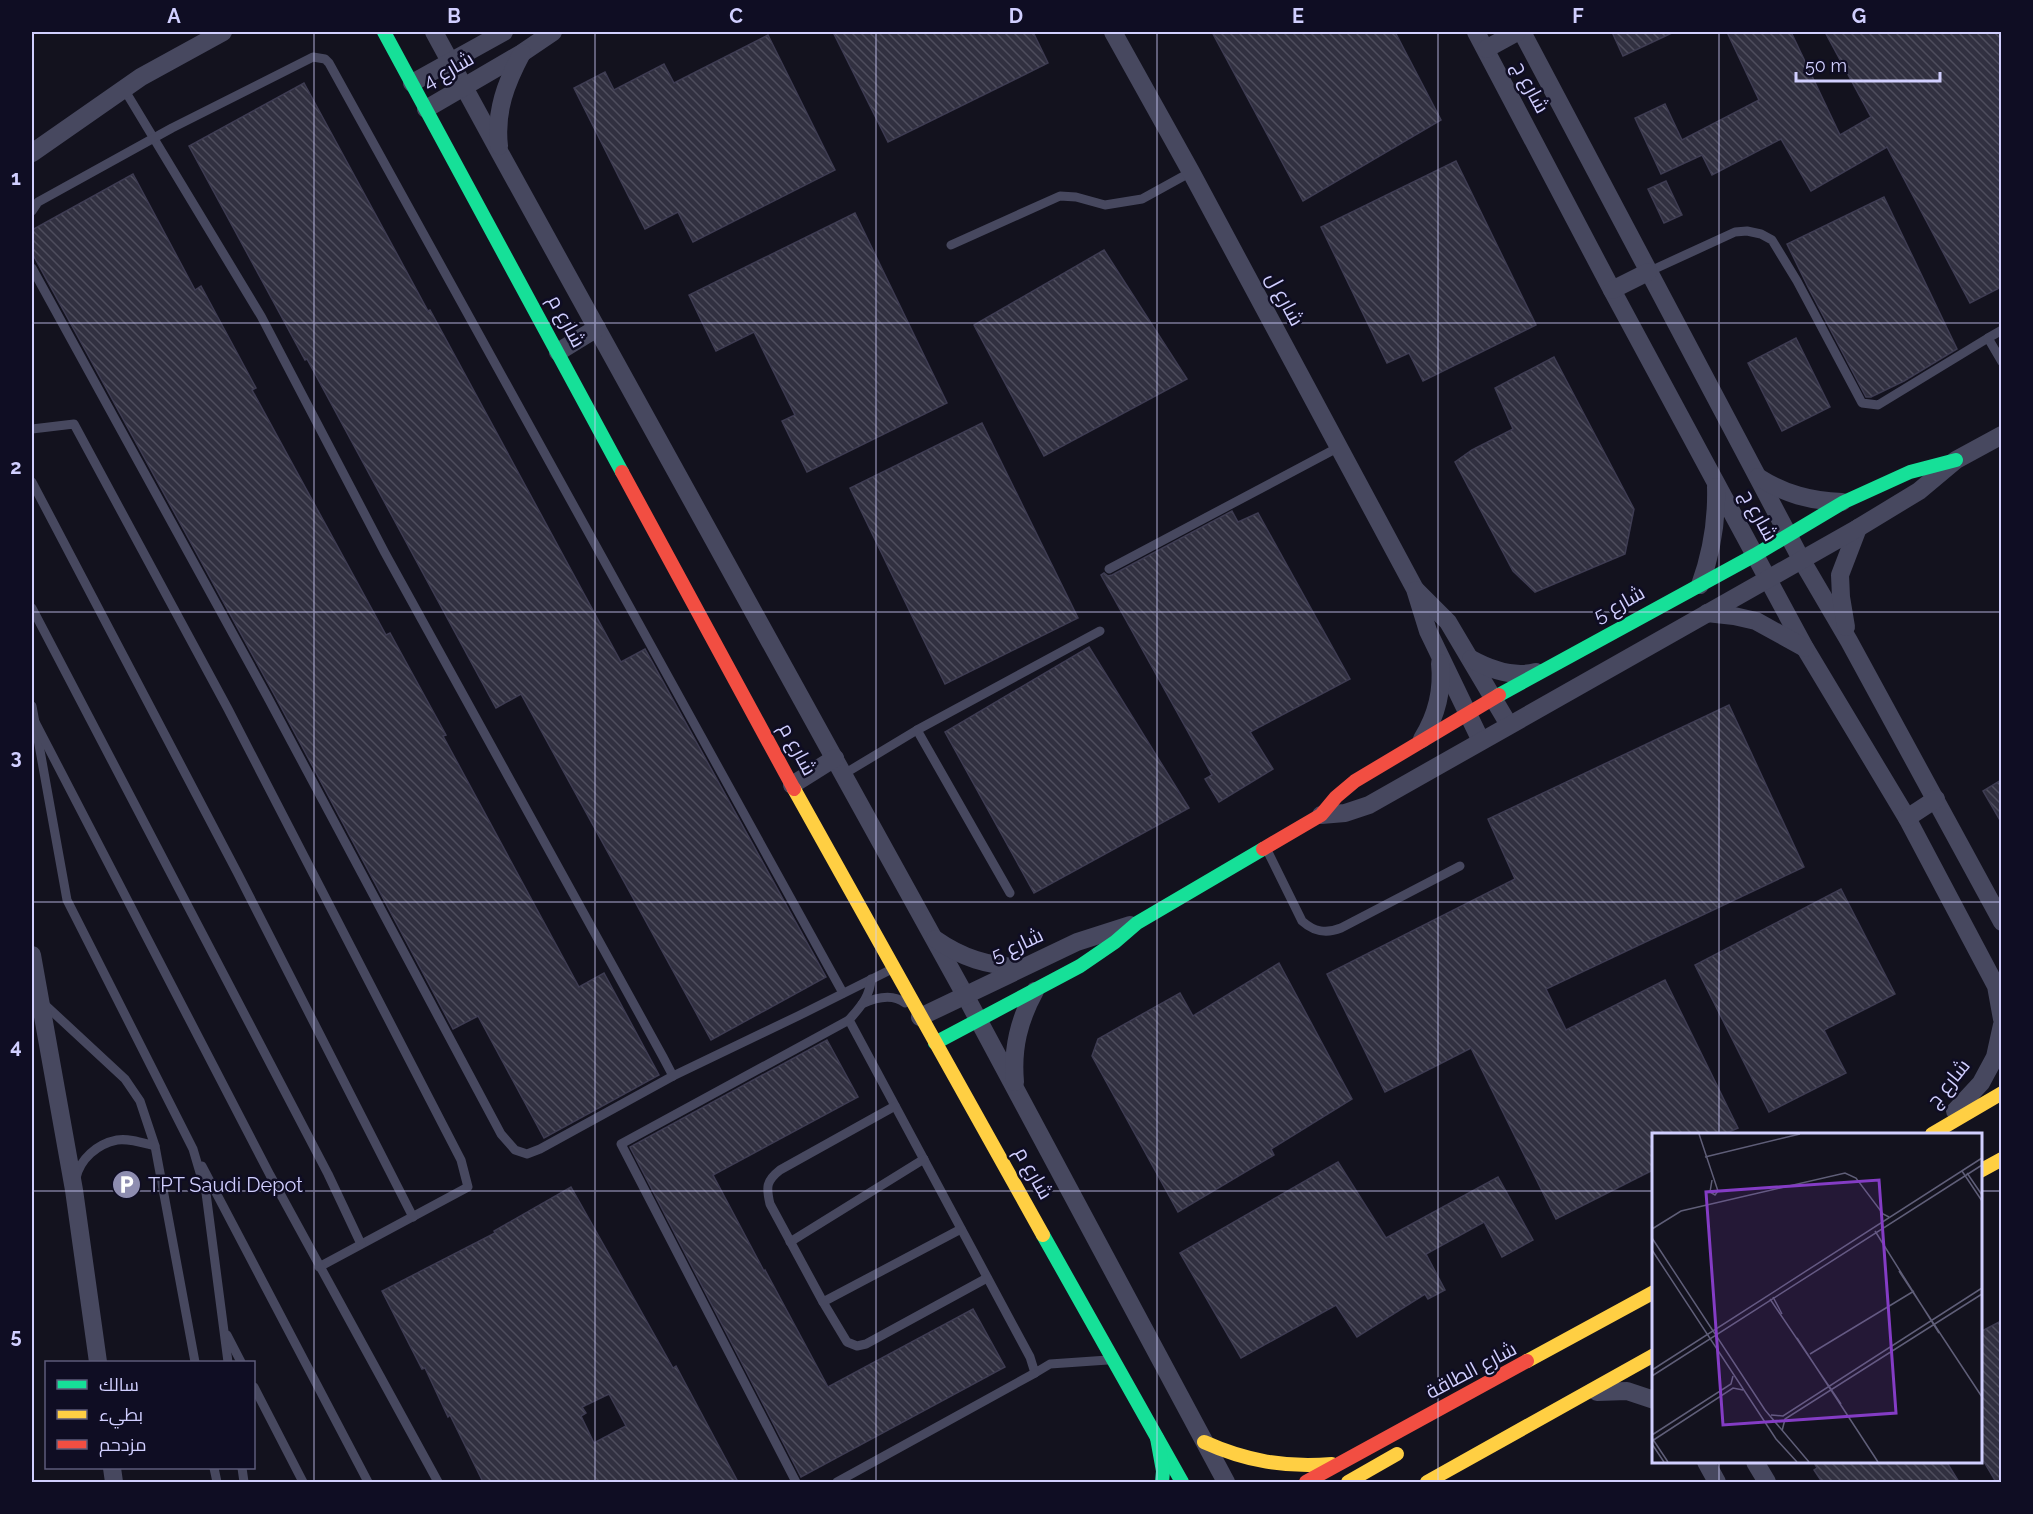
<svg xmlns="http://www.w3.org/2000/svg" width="2033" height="1514" viewBox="0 0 2033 1514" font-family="Raleway,Cairo,sans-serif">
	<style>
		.building { fill: url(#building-back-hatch); stroke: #3e3c52; stroke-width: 1.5; fill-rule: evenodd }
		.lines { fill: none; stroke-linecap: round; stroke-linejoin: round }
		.lane { stroke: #47485f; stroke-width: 9 }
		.street { stroke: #47485f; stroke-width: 18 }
		.fast { stroke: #16e098; stroke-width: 14 }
		.slow { stroke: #ffcf43; stroke-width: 14 }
		.jam { stroke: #f24e42; stroke-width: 14 }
		.grid { fill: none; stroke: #d1cfff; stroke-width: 1.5; stroke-opacity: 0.55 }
		.labels { text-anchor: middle; stroke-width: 5; stroke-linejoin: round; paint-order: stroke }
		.street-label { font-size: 20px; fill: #d1cfff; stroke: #0f0d23 }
		.poi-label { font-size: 20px; fill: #d1cfff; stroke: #0f0d23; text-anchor: start }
		.inset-road { fill: none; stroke: #5f5e78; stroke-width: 1.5 }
		.view { fill: #843cc5; fill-opacity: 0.15; stroke: #843cc5; stroke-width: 3 }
		.inset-edge { fill: none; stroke: #d1cfff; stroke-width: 3 }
		.neatline { fill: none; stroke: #d1cfff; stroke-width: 2 }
		.grid-label { font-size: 20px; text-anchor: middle; font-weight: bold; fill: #d1cfff }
	</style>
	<defs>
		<pattern id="building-back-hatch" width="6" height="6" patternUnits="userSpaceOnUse" patternTransform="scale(1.5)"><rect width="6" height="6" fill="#313040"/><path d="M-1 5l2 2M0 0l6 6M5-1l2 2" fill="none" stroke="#4e4d5d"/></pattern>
	</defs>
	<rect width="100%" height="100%" fill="#13121e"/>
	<g class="building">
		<path d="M833,32H1033L1048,63L888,142Z"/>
		<path d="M1212,32H1395L1441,120L1303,201Z"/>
		<path d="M1612,32H1674L1623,56Z"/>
		<path d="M1727,32H1791L1840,135L1871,117L1825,32H2001V287L1970,303L1887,147L1811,191L1781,139L1712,175L1702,155L1661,174L1635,118L1665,104L1682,140L1759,100Z"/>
		<path d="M768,35L835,170L693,242L678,212L645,229L574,88L605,72L614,90L664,64L674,83Z"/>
		<path d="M304,83L428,311L430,310L621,662L645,649L826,977L711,1040L521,694L496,708L307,359L305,360L189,146Z"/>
		<path d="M1456,161L1536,325L1423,381L1409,353L1387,363L1321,227Z"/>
		<path d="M133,174L195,290L201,286L256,388L252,390L386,635L390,633L446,735L443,736L579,987L604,973L659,1075L544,1138L478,1016L453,1029L275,696L32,253V230Z"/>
		<path d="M1666,181L1682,215L1664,223L1648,189Z"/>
		<path d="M1884,197L1957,349L1904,381L1871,397H1866L1808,287L1787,244Z"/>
		<path d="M855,213L947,403L807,472L782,421L795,415L754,332L716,351L689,295Z"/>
		<path d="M1104,250L1187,379L1044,456L974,325Z"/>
		<path d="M1796,338L1830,407L1782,431L1748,363Z"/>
		<path d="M1554,357L1634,509L1625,554L1535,592L1513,571L1455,462L1472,450L1513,429L1495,388Z"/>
		<path d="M982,423L1078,618L945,684L850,488Z"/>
		<path d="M1232,511L1238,522L1258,513L1350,679L1250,732L1273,769L1219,802L1205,779L1212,775L1101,575L1104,573L1108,576L1112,575Z"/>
		<path d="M1089,647L1189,808L1034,893L945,732Z"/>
		<path d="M1729,705L1804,867L1546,989L1566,1030L1665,980L1738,1128L1724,1134H1653V1170L1556,1219L1471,1048L1385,1092L1327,974L1515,879L1488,819Z"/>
		<path d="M2001,780V822L1983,791Z"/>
		<path d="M1841,889L1895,994L1824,1030L1846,1073L1769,1112L1695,965Z"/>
		<path d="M1279,963L1352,1099L1271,1149L1274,1155L1178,1212L1092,1056L1098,1039L1180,993L1193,1016Z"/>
		<path d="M827,1040L858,1097L713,1175L764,1271L765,1270L828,1387L973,1309L1005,1367L801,1477L630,1147Z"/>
		<path d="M1338,1162L1386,1238L1498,1177L1533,1240L1502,1257L1484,1222L1426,1254L1445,1290L1428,1299L1425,1294L1357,1337L1336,1305L1241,1358L1180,1253Z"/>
		<path d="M571,1187L673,1368L676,1366L738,1482H483L450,1415L448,1417L425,1368L422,1369L382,1291L495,1233L494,1231ZM609,1394L626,1426L594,1443L581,1416L586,1413L582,1407Z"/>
		<path d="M2001,1321V1482H1996L1980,1455V1332Z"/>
		<path d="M1813,1461H1946L1959,1482H1822L1814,1470L1817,1468Z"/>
	</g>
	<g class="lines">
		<g class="lane">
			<path d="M124,89L261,316L385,553L663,1057L673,1076"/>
			<path d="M32,211L38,202L172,128L313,57L325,59L329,63L843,993"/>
			<path d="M951,245L1060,196L1076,197L1105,205L1142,199L1191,172"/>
			<path d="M32,268L267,696L501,1134L515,1150L527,1154L540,1149L673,1076L798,1016L892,969"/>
			<path d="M1648,272L1735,232L1747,231L1761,234L1772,240L1797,281L1862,403L1878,405L1988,338L2002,362"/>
			<path d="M1988,338L2002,330"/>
			<path d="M32,429L74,424L228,709L461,1160L468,1187L319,1267"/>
			<path d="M32,482L237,872L413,1217"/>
			<path d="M1109,569L1339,447"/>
			<path d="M32,608L328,1174L361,1244"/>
			<path d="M32,706L67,900L193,1149L206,1193L228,1362"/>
			<path d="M34,720L270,1175L438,1482"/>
			<path d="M917,730L1010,893"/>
			<path d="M844,774L917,730L1100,631"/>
			<path d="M1267,850L1302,921C1314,932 1326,934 1341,928L1460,866"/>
			<path d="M871,979C870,997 860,1007 849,1020L1030,1357L1035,1373L1050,1364L1108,1360"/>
			<path d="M42,1002L125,1079L140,1101L155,1146L195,1362"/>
			<path d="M862,1004C875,998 892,993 905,1003"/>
			<path d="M202,1166L368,1482"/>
			<path d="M76,1178C80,1159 97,1144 117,1140C129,1138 143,1143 155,1146"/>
			<path d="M961,1229L823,1302L847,1342L857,1346L866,1344L987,1278"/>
			<path d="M790,1242L924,1159"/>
			<path d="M823,1302L770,1204C766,1187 766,1181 780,1170L895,1106"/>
			<path d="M227,1335L241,1362"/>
			<path d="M254,1387L303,1482"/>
			<path d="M214,1468L217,1482"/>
			<path d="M242,1468L244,1482"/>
			<path d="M796,1482L621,1144L849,1020"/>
			<path d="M837,1482L1035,1373"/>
		</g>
		<g class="street">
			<path d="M434,32L500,153L965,995L1226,1482"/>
			<path d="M1113,32L1191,172L1415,589L1428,631L1481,741"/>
			<path d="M1476,32L1612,290L1805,648L1907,818L1996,986L2002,1019"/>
			<path d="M1522,32L1801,559L1849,641L2002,922"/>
			<path d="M1486,49L1517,32"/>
			<path d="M412,83L504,32"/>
			<path d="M426,109L522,53L553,32"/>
			<path d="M499,146C495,111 506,83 522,53"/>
			<path d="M32,153L141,77L223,32"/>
			<path d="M1612,290L1648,272"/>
			<path d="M558,352L597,328"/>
			<path d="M1758,477C1785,494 1810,501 1842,502"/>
			<path d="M1700,585C1712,552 1717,522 1716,487"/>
			<path d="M1416,590L1448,622L1509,725"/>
			<path d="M1707,613L1734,616L1756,621L1805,648"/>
			<path d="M1846,627L1841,597L1840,575L1858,528"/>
			<path d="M1471,659C1491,670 1513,678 1536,672"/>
			<path d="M1422,739C1437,715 1443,691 1440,663"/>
			<path d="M792,785L835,758"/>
			<path d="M1321,815L1345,813L1369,805L1858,528L1919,491L1956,460L2002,435"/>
			<path d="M1907,818L1936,799"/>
			<path d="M935,939C962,958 988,966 1021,967"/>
			<path d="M32,955L74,1190L98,1362"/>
			<path d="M920,1017L1077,942L1130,925"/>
			<path d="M1015,1082C1012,1048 1019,1020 1035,991"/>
			<path d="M1955,1111L1981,1083L1995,1057L2002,1025"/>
			<path d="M1597,1392L1627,1391L1654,1400"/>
			<path d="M1706,1462L1717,1482"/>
			<path d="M1755,1462L1767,1482"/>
			<path d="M112,1468L114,1482"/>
		</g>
		<g class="fast">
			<path d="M384,32L622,472"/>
			<path d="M1499,695L1755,555L1844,502L1910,472L1956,460"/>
			<path d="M935,1043L1080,966L1115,942L1137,923L1263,849"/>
			<path d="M1043,1235L1182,1482"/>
			<path d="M1157,1438L1163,1471L1162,1482"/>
		</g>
		<g class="slow">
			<path d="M794,789L1043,1235"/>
			<path d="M1932,1134L2002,1093"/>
			<path d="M1980,1171L2002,1159"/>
			<path d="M1527,1361L1654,1292"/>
			<path d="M1204,1442C1246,1461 1286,1468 1332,1464"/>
			<path d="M1348,1482L1397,1454"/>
			<path d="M1427,1482L1654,1355"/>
		</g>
		<g class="jam">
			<path d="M622,472L794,789"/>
			<path d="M1263,849L1321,815L1336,797L1355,781L1499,695"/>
			<path d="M1306,1482L1527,1361"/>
		</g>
	</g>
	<path class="grid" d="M314,32V1482M595,32V1482M876,32V1482M1157,32V1482M1438,32V1482M1719,32V1134M32,323H2002M32,612H2002M32,902H2002M32,1191H1654M1980,1191H2002M1719,1462V1482"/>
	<defs>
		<symbol id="parking-disc" viewBox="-11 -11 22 22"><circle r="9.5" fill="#8e8db0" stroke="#0f0d23"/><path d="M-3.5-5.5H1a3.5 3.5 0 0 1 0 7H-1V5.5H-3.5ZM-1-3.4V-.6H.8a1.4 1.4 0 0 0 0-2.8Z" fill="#fff"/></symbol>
	</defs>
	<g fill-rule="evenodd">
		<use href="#parking-disc" x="110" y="1168" width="33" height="33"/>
	</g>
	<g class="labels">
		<g class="street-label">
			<text transform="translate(448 70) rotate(-30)" y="7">شارع 4</text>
			<text transform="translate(1531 87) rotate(62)" y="7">شارع ج</text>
			<text transform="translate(1285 299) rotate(62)" y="7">شارع ل</text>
			<text transform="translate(567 321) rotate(62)" y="7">شارع م</text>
			<text transform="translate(1759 515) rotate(61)" y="7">شارع ج</text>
			<text transform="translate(1619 604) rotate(-29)" y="7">شارع 5</text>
			<text transform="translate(798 749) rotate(62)" y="7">شارع م</text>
			<text transform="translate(1017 945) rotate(-25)" y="7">شارع 5</text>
			<text transform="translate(1948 1083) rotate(-51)" y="7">شارع ج</text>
			<text transform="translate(1034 1173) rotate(61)" y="7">شارع م</text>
			<text transform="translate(1471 1370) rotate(-28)" y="7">شارع الطاقة</text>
		</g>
		<g class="poi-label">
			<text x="148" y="1192">TPT Saudi Depot</text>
		</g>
	</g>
	<g transform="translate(1652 1133)">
		<rect width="330" height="330" fill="#13121e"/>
		<path class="inset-road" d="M47,1L66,58L63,62L58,59L60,47M53,24L148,1M310,38L330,68M315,40L330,62M0,96L29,78L193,40L204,45L231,81L237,84M223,98L287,200M0,105L113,277L157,329M0,117L124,306L145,329M247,138L330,264M121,164L130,181M118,166L189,271M145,205L226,329M158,221L262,158M0,237L330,25M0,243L330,32M119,282L131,283L330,155M130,298L133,286L330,161M0,302L79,251L81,243M0,305L16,329M0,308L81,255L91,257M0,311L12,329"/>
		<path class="view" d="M227,47L244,280L71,292L54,59Z"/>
		<rect width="330" height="330" class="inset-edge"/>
	</g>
	<rect width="2033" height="1514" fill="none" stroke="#0f0d23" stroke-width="66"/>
	<rect x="45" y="1361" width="210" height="108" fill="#0f0d23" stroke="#5d5b7b" stroke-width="1.5"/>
	<rect x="57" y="1380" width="30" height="9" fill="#16e098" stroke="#5d5b7b" stroke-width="1.5"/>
	<text x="99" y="1391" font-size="18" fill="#d1cfff">سالك</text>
	<rect x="57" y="1410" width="30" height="9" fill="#ffcf43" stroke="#5d5b7b" stroke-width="1.5"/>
	<text x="99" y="1421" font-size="18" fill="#d1cfff">بطيء</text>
	<rect x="57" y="1440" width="30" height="9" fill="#f24e42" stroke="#5d5b7b" stroke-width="1.5"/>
	<text x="99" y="1451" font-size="18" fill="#d1cfff">مزدحم</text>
	<path d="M1796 72v9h144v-9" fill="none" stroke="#d1cfff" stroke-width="3"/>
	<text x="1805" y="72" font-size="18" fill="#d1cfff" stroke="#0f0d23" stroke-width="4.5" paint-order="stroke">50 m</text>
	<rect x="33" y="33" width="1967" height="1448" class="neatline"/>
	<g class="grid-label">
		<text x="174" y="23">A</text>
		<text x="454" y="23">B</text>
		<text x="736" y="23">C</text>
		<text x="1016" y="23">D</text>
		<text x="1298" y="23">E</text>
		<text x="1578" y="23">F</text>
		<text x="1859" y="23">G</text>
		<text x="16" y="185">1</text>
		<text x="16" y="474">2</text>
		<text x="16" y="764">3</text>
		<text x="16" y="1053">4</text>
		<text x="16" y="1343">5</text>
	</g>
</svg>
